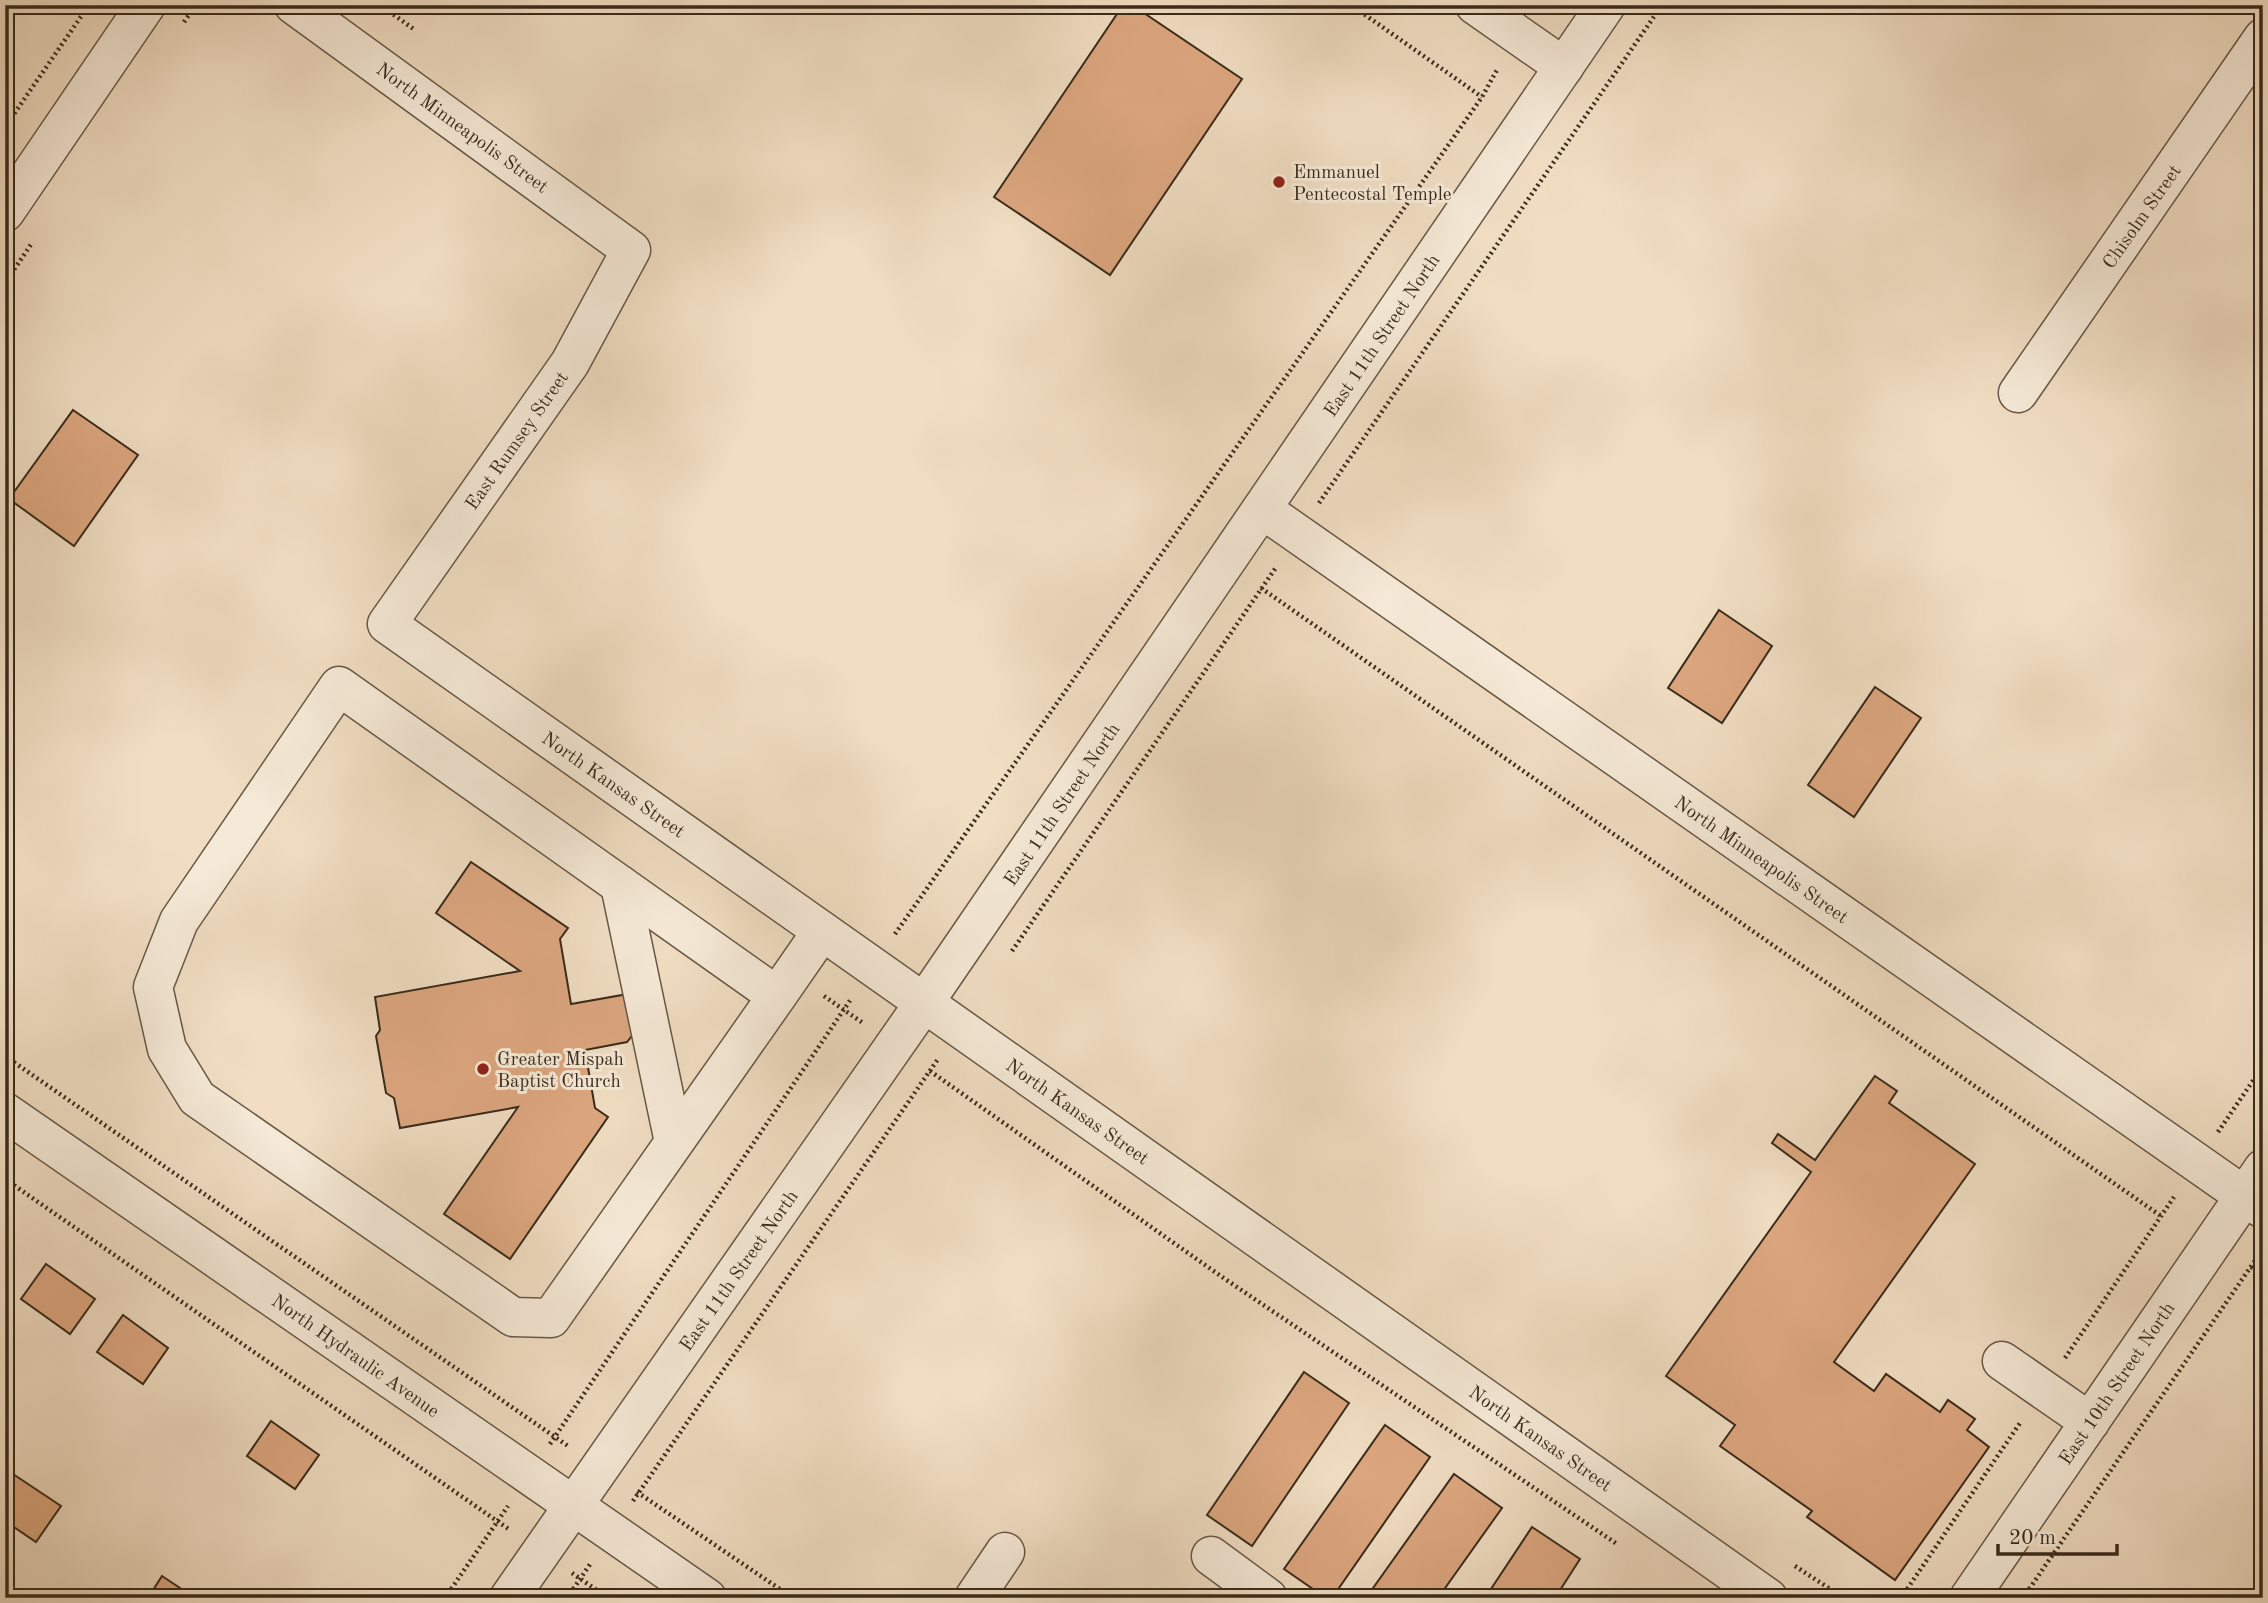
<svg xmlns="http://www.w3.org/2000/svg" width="2268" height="1603" viewBox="0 0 2268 1603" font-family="'Old Standard TT',serif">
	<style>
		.building { fill: #dca67f; stroke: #392b1b; stroke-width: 2 }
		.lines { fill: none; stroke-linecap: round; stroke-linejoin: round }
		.minor-casing { stroke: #675845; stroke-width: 41 }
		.path { stroke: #392b1b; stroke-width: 4.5; stroke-dasharray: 2 3.5; stroke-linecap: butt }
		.minor { stroke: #f5e9d7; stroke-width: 38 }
		.poi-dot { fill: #8f2418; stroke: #f5e9d7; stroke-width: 2.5 }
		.labels { text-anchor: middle; stroke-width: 6; stroke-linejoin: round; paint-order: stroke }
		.street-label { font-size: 19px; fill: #392b1b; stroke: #f5e9d7 }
		.poi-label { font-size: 19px; fill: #392b1b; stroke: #f5e9d7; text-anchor: start }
	</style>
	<rect width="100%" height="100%" fill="#f0ddc2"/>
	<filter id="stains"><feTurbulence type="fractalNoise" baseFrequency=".00286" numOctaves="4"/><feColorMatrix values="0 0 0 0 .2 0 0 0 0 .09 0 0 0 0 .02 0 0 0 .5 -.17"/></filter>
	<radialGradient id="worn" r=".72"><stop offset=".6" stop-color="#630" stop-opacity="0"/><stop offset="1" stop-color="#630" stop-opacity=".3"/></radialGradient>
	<g class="building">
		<path d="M1123,5H1132L1242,79L1110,275L994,197Z"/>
		<path d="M73,410L138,455L74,546L9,499Z"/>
		<path d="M1719,610L1772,646L1722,723L1668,688Z"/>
		<path d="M1875,687L1921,718L1854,817L1808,785Z"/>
		<path d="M471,862L568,928L560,939L571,1004L628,994L635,1032L627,1042L585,1050L595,1108L608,1117L510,1259L444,1214L518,1107L400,1128L394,1098L386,1093L376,1036L380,1030L375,997L520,971L436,913Z"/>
		<path d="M1875,1076L1897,1091L1889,1103L1975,1164L1834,1362L1874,1391L1886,1374L1940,1412L1948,1400L1975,1419L1967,1430L1989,1447L1895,1580L1807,1517L1812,1511L1720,1446L1735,1425L1666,1376L1811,1172L1772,1143L1778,1134L1815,1160Z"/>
		<path d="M46,1264L95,1299L70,1334L21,1299Z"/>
		<path d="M123,1315L168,1348L143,1384L97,1352Z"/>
		<path d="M1304,1372L1349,1403L1252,1546L1207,1515Z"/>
		<path d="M271,1421L319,1455L295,1489L247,1456Z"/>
		<path d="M1385,1425L1430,1457L1332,1598H1326L1284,1569Z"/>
		<path d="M13,1474L61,1506L36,1542L5,1521V1485Z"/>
		<path d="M1454,1474L1502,1508L1438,1598H1366Z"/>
		<path d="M1532,1527L1580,1559L1555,1598H1485Z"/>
		<path d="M162,1576L195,1598H148Z"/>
	</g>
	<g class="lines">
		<defs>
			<g id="minor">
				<path d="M294,5L631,250L570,363L387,624L1768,1598"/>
				<path d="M1475,5L1564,67"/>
				<path d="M5,212L146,5"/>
				<path d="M2018,393L2263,38"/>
				<path d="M1262,509L2263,1209"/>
				<path d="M620,885L674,1142"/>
				<path d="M777,996L339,686L179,921L153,987L167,1049L197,1098L513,1317L551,1318L777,996L822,931"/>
				<path d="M5,1112L707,1598"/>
				<path d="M2002,1361L2090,1422"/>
				<path d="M1211,1556L1268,1598"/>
				<path d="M509,1598L924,1003L1606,5"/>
				<path d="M974,1598L1005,1552"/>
				<path d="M1969,1598L2263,1169"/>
			</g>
		</defs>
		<use href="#minor" class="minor-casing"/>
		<g class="path">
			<path d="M380,5L415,30"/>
			<path d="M1351,5L1482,97"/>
			<path d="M184,22L196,5"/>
			<path d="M5,127L89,5"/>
			<path d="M5,283L32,243"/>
			<path d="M1319,503L1662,5"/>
			<path d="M1261,588L2161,1216"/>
			<path d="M895,934L1482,97L1498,68"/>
			<path d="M1012,951L1277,566"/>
			<path d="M824,996L863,1023"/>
			<path d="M5,1056L568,1446"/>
			<path d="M930,1071L1225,1279L1617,1544"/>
			<path d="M2218,1132L2263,1066"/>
			<path d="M5,1179L510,1530"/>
			<path d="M2251,1267L2263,1275"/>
			<path d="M2065,1358L2176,1194"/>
			<path d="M550,1444L851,999"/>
			<path d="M637,1492L793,1598"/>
			<path d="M633,1501L938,1059"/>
			<path d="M1795,1566L1844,1598"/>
			<path d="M572,1573L608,1598"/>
			<path d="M5,1587L21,1598"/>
			<path d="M445,1598L508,1506"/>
			<path d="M567,1598L591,1563"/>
			<path d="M1901,1598L2020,1423"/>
			<path d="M2023,1598L2263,1249"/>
		</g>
		<use href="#minor" class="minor"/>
	</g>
	<g class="poi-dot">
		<circle cx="1279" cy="182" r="7"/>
		<circle cx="483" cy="1069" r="7"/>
	</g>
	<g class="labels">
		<g class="street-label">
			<text transform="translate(463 127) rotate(36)" y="7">North Minneapolis Street</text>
			<text transform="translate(2141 216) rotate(-55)" y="7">Chisolm Street</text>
			<text transform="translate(1381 335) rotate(-56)" y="7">East 11th Street North</text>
			<text transform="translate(516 440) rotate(-55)" y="7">East Rumsey Street</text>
			<text transform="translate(614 784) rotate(35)" y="7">North Kansas Street</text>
			<text transform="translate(1061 804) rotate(-56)" y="7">East 11th Street North</text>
			<text transform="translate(1762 859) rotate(35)" y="7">North Minneapolis Street</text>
			<text transform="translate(1078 1111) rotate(35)" y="7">North Kansas Street</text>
			<text transform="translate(738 1270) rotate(-55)" y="7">East 11th Street North</text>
			<text transform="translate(356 1355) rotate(35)" y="7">North Hydraulic Avenue</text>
			<text transform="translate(2116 1383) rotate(-56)" y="7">East 10th Street North</text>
			<text transform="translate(1541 1438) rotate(35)" y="7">North Kansas Street</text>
		</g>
		<g class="poi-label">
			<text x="1293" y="178">Emmanuel<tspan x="1293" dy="22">Pentecostal Temple</tspan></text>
			<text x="497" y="1065">Greater Mispah<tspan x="497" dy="22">Baptist Church</tspan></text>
		</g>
	</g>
	<rect width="2268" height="1603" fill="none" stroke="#f0ddc2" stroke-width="28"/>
	<rect x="7" y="7" width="2254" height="1589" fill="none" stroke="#392b1b" stroke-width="3.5"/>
	<rect x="14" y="14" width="2240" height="1575" fill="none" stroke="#392b1b" stroke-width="2"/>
	<path d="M1998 1544v10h119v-10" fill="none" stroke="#392b1b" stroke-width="3.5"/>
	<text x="2009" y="1544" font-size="21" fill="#392b1b" stroke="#f5e9d7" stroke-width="5" paint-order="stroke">20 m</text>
	<rect width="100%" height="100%" filter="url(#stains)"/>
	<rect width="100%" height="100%" fill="url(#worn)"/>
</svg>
